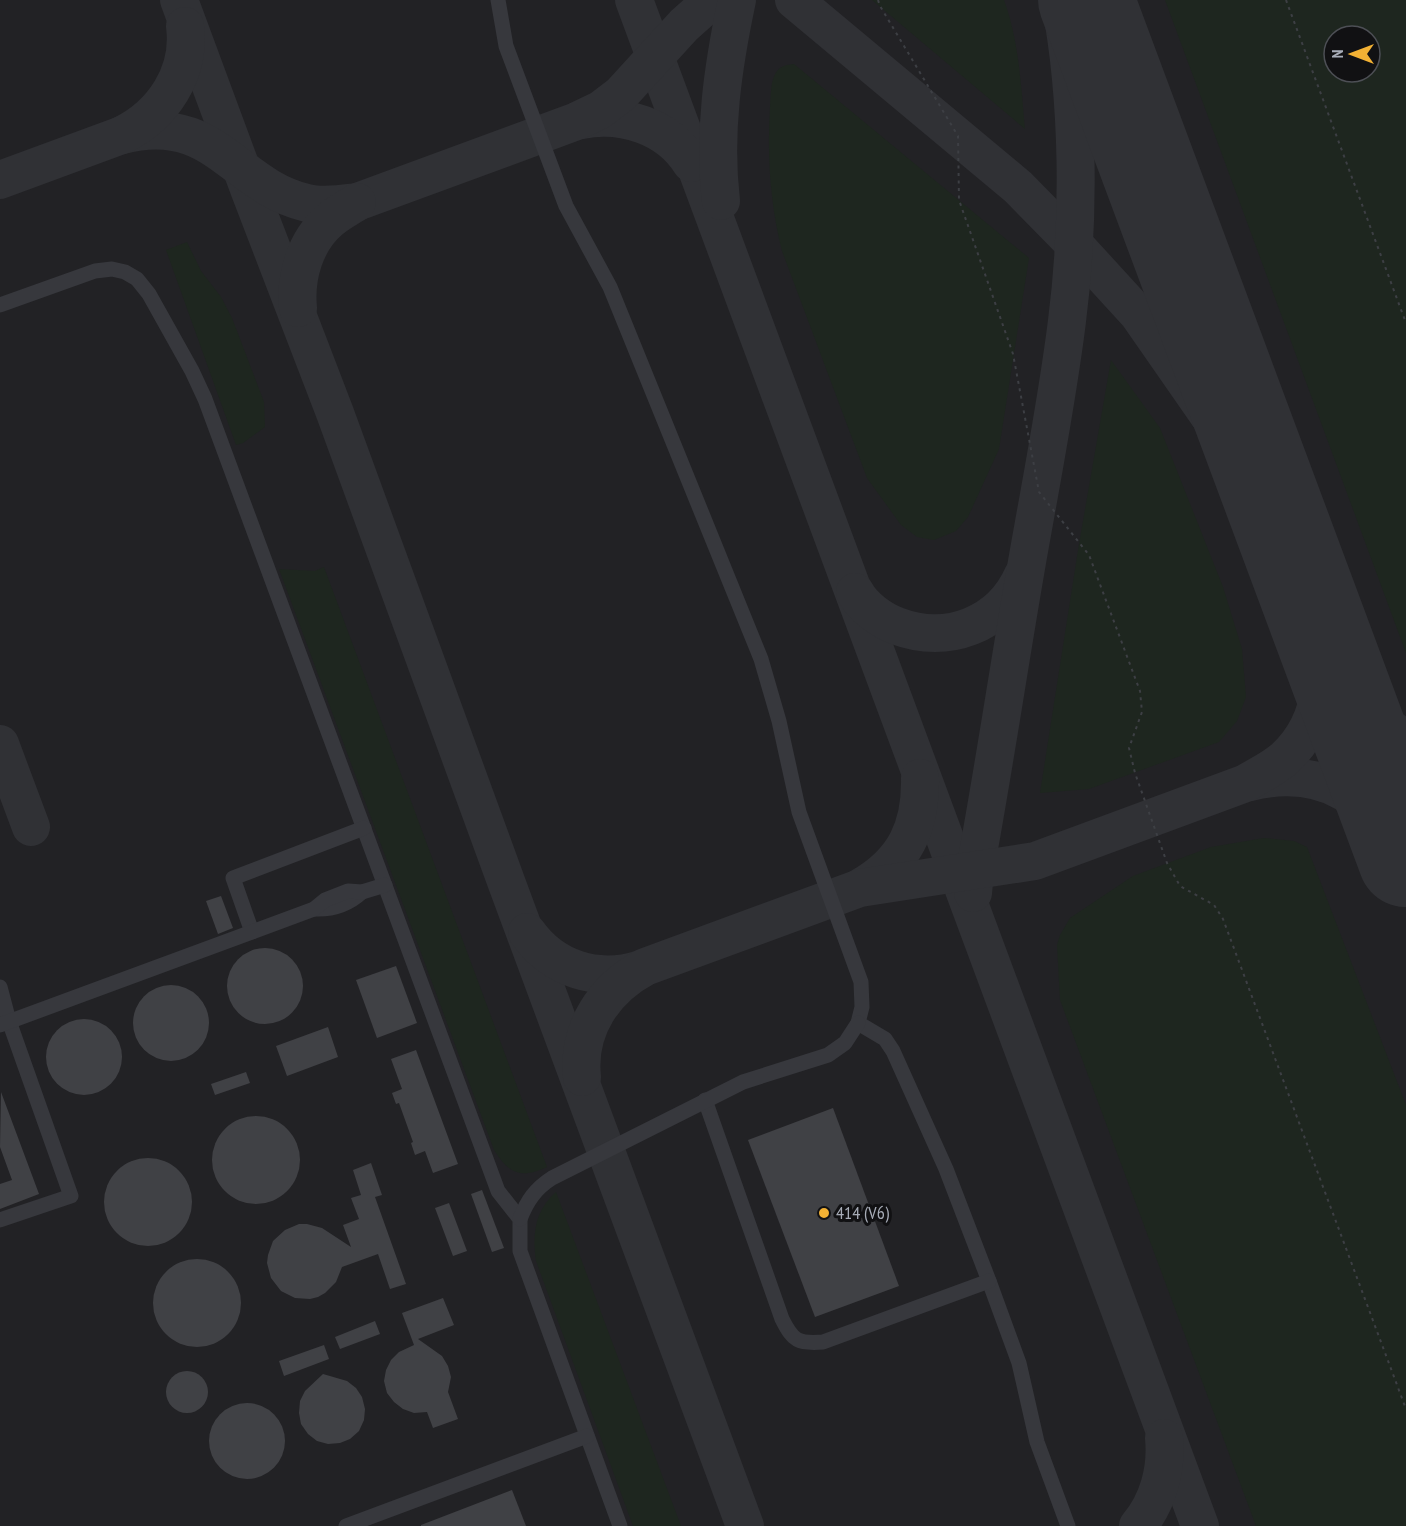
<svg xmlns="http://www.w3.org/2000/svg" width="1406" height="1526" viewBox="0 0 1406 1526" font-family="'PT Sans Narrow',sans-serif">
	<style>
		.built { fill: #222225; fill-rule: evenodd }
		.green { fill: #1e261f; fill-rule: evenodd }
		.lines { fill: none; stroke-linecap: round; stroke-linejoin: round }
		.taxiway { stroke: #303135; stroke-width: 38 }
		.runway { stroke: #303135; stroke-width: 96 }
		.building { fill: #404145 }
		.path { stroke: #3d3f44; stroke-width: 2; stroke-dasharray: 3 4.5; stroke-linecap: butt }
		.minor { stroke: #37383d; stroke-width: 15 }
		.poi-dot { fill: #f2b134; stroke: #111113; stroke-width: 2 }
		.labels { text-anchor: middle; stroke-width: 6; stroke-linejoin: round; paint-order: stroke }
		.poi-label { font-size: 18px; fill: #a8adb8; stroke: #111113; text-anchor: start }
	</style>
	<rect width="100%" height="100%" fill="#161618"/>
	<path class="built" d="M0,0H1406V1526H0ZM1334,36H1370V72H1334Z"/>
	<g class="green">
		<path d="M872,0H1004C1019,41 1021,86 1025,129Z"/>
		<path d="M1165,0H1406V653ZM1334,36H1370V72H1334Z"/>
		<path d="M794,64L1029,258L999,449L968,517L956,531L934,540L917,537L901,525L867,478L782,251C770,203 767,156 770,107C771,96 770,80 777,71C782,65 787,65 794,64Z"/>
		<path d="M187,242L201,271L221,297L232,318L264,402L265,427L243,443L236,445L166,250Z"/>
		<path d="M1111,360L1160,428L1223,587L1242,649L1246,697L1237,721L1219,742L1089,789L1040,793L1079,544Z"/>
		<path d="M324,567L547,1167C521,1179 509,1174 494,1150L279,569L315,571Z"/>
		<path d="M1264,838L1294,841L1307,847L1406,1105V1526H1256L1060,1000L1057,945L1060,935L1070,918L1133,876L1211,847Z"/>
		<path d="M556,1192L681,1526H633L536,1261C532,1234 535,1210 556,1192Z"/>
	</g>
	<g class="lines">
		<g class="taxiway">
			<path d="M179,0L249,189L335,413L507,884L745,1526"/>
			<path d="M634,0L1200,1526"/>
			<path d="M794,0L1018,187L1073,243L1138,314L1218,429L1258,501L1307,597"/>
			<path d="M581,120C622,112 668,126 691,163"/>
			<path d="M122,135C215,111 233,186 307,203C323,207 341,204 357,202L577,121L600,110L621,94L684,25L712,0"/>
			<path d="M0,180L122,135C163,115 191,73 185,26"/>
			<path d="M721,201C713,133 723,66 737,0"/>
			<path d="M298,308C295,277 305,241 330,220C338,213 348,208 357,202"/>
			<path d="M855,592C863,607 881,620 897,626C947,645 1001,625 1023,575"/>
			<path d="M1326,649C1348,690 1363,716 1406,738"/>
			<path d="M0,744L31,827"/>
			<path d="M1250,782C1325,764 1374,799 1406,865"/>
			<path d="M861,887C905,862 921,827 920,778"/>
			<path d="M973,893L975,870C994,768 1009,665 1027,562C1041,482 1057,402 1067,321C1080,219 1079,101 1060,0"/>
			<path d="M527,932C553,969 597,983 641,969"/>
			<path d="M582,1077C577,1029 604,989 645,967L860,888L1035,861L1246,783C1259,775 1274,768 1285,758C1328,718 1325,663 1313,611"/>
			<path d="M1138,1526C1158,1502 1167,1470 1164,1438"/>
		</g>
		<path class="runway" d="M1086,0L1406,859"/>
	</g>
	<g class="building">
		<path d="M221,896L233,928L218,934L206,901Z"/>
		<circle cx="265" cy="986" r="38"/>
		<path d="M396,966L417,1023L377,1038L356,980Z"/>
		<circle cx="171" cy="1023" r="38"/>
		<circle cx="84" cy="1057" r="38"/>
		<path d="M328,1027L338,1057L287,1076L276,1046Z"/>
		<path d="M416,1050L458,1164L433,1173L425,1151L415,1155L411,1143L413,1142L399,1103L396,1104L392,1093L402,1089L391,1059Z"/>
		<path d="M246,1072L250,1083L215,1095L211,1084Z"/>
		<path d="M1,1092L39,1194L0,1209V1184L12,1180L0,1147Z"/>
		<path d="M833,1108L899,1286L815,1317L748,1140Z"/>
		<circle cx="256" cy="1160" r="44"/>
		<circle cx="148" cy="1202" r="44"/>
		<path d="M371,1163L382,1195L375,1197L406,1284L390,1289L378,1254L342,1267L336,1282L325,1293L318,1297L310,1299L295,1298L281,1291L271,1278L267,1263L268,1255L273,1241L285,1230L299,1224H307L322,1228L351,1247L343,1225L359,1219L351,1198L361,1195L353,1170Z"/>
		<path d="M482,1190L504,1248L492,1252L471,1194Z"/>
		<path d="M449,1203L467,1251L453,1256L435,1208Z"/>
		<circle cx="197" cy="1303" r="44"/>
		<path d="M443,1298L454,1325L418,1339L442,1356L448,1366L451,1377L448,1392L458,1419L433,1428L427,1412L414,1413L403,1409L394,1402L387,1393L384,1381L386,1370L391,1360L399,1352L414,1345L402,1313Z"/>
		<path d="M375,1321L380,1334L340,1349L335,1337Z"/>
		<path d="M324,1345L329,1359L284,1376L279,1361Z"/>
		<circle cx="187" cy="1392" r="21"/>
		<path d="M323,1374L347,1381L356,1388L362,1397L365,1409L364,1420L359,1431L350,1439L340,1443L328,1444L317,1441L308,1434L301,1424L299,1413L300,1401L305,1391Z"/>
		<circle cx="247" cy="1441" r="38"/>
		<path d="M512,1490L526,1526H421V1525Z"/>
	</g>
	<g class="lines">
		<g class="path">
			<path d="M878,0L880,6L958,136L959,200L1013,354L1039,492L1089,555L1140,691L1142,712L1129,748L1135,773L1167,863L1180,886L1214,905L1223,919L1406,1409"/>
			<path d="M1286,0L1406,323"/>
		</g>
		<g class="minor">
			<path d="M498,0L506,46L566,206L610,287L761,659L779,721L799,812L861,982L862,1007L858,1023L885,1039L893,1051L946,1169L989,1281L1019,1363L1037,1442L1068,1526"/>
			<path d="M0,305L95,271L112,269L125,272L137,279L149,294L192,371L205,399L498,1191L520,1219V1251L620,1526"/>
			<path d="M314,909C333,910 348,905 362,892"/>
			<path d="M252,932L233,878L364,828"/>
			<path d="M0,987L9,1021L71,1196L0,1220"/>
			<path d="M0,1025L314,909L325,900L348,891L362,892L385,885"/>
			<path d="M705,1100L782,1319C793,1341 798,1344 823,1342L989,1281"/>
			<path d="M520,1219C527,1201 535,1189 552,1178L743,1082L828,1055L845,1043L858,1023"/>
			<path d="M346,1526L587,1436"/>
		</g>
	</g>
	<circle class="poi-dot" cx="824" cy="1213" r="6"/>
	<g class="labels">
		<g class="poi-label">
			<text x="836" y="1219">414 (V6)</text>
		</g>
	</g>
	<g transform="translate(1352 54) rotate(270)"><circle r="28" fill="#111113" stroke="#4d4f55" stroke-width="1.5"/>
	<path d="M0-4.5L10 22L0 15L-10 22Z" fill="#f2b134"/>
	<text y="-9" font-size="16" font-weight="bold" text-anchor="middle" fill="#a8adb8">N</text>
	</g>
</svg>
